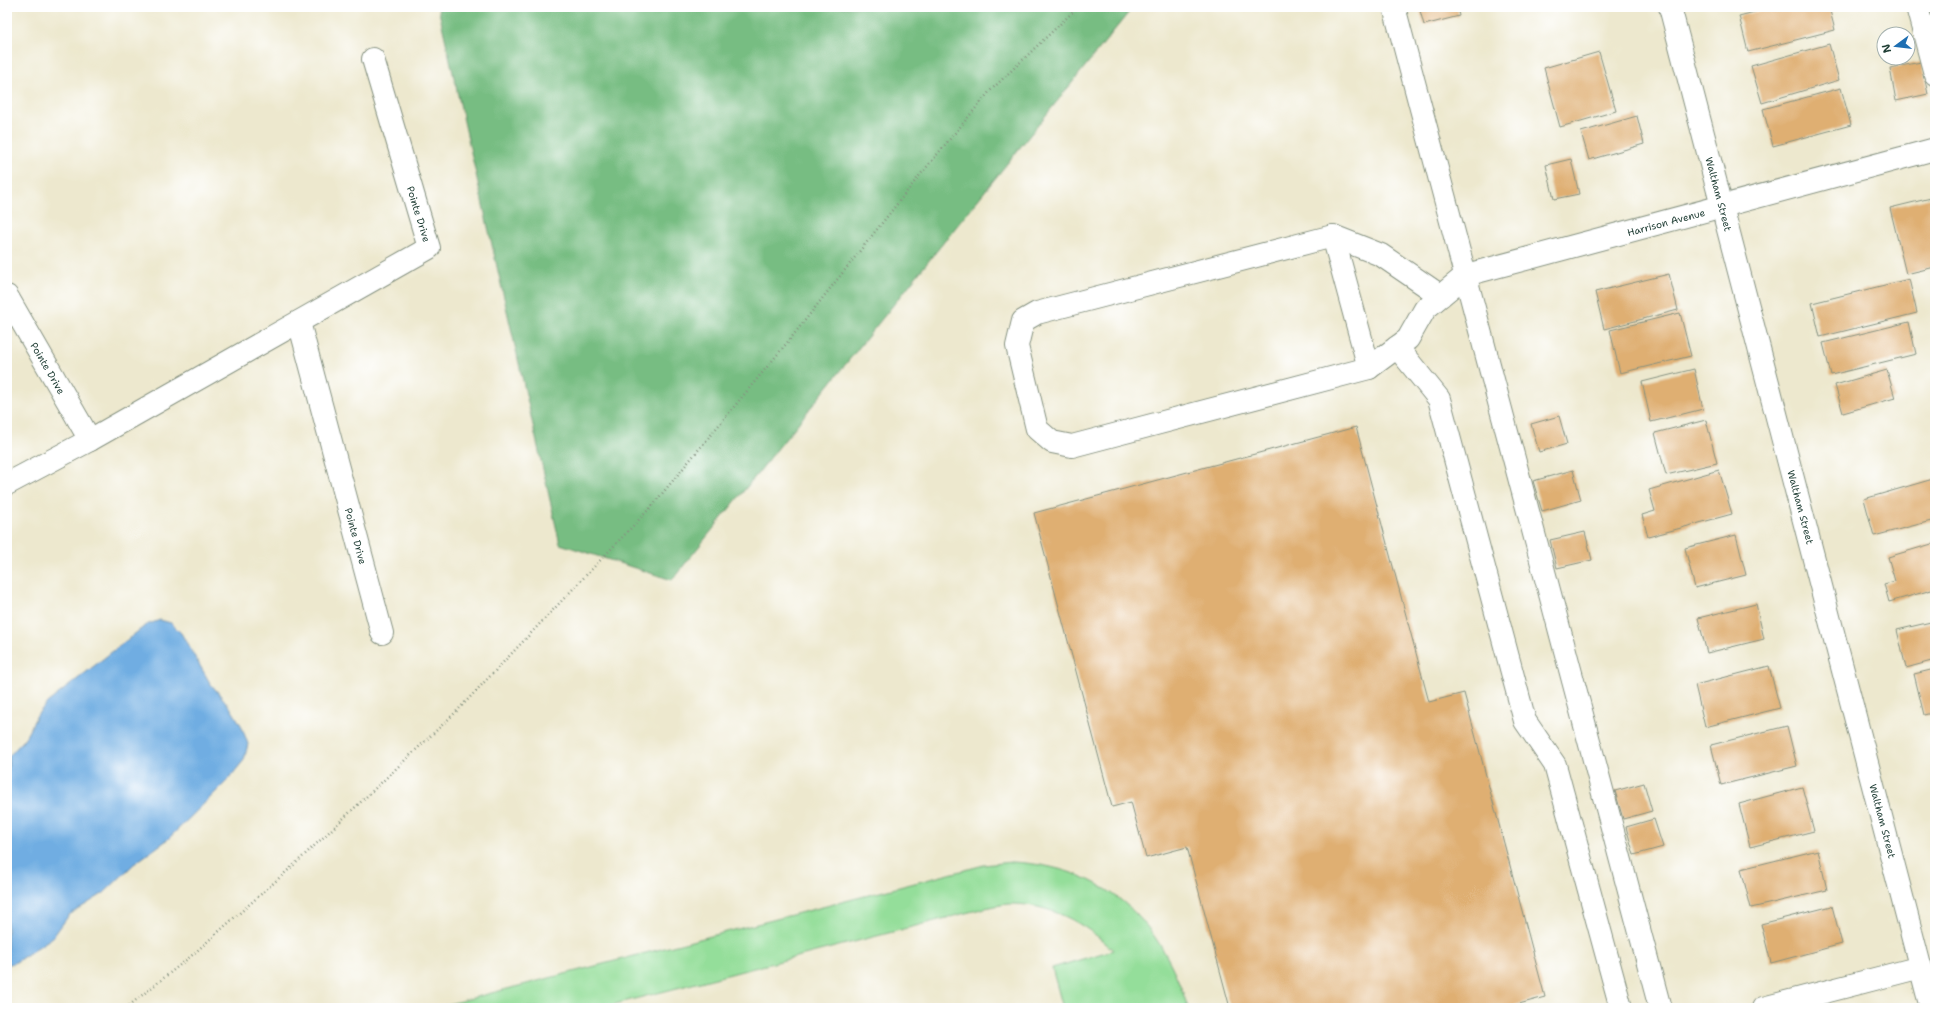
<svg xmlns="http://www.w3.org/2000/svg" width="1942" height="1015" viewBox="0 0 1942 1015" font-family="'Shantell Sans',sans-serif">
	<style>
		.green { fill: #94de9a; stroke: #5a8e67 }
		.forest { fill: #77bd82; stroke: #4b7d5b }
		.water { fill: #70ade2; stroke: #48758b }
		.building { fill: #dfaf72 }
		.lines { fill: none; stroke-linecap: round; stroke-linejoin: round }
		.minor-casing { stroke: #869281; stroke-width: 24 }
		.path { stroke: #869281; stroke-width: 2.5; stroke-dasharray: 1 3; stroke-linecap: butt }
		.minor { stroke: #fff; stroke-width: 22 }
		.labels { text-anchor: middle; stroke-width: 3; stroke-linejoin: round; paint-order: stroke }
		.street-label { font-size: 10px; fill: #1f3d34; stroke: #fff }
	</style>
	<rect width="100%" height="100%" fill="#fff"/>
	<filter id="ink" filterUnits="userSpaceOnUse"><feTurbulence type="fractalNoise" baseFrequency=".025" numOctaves="2"/><feDisplacementMap in="SourceGraphic" scale="8" xChannelSelector="R" yChannelSelector="G"/><feConvolveMatrix kernelMatrix="1 2 1 2 8 2 1 2 1" color-interpolation-filters="sRGB"/></filter>
	<filter id="wash" filterUnits="userSpaceOnUse"><feTurbulence type="fractalNoise" baseFrequency=".012" numOctaves="4" result="noise"/><feDisplacementMap in="SourceGraphic" scale="16" xChannelSelector="R" yChannelSelector="G"/><feGaussianBlur stdDeviation="0.9" result="paint"/><feColorMatrix in="noise" values="0 0 0 0 0 0 0 0 0 0 0 0 0 0 0 0 0 1.4 0 .05"/><feComposite in="paint" operator="in"/></filter>
	<g filter="url(#wash)">
		<rect width="100%" height="100%" fill="#ede8ce"/>
		<path class="green" d="M1011,862C1106,866 1161,920 1188,1008H1063L1052,968L1113,950C1085,923 1049,903 1008,904C999,905 990,907 981,909L600,1008H434L984,865Z"/>
		<path class="forest" d="M438,7H1133L672,580L560,544Z"/>
		<path class="water" d="M160,620L171,623L181,633L210,683L230,707L241,725L248,744L244,760L227,781L167,840L134,864L104,893L69,915L53,937L16,962L7,965V786L9,756L24,740L37,715L47,703L146,625Z"/>
		<g id="blocks">
			<g class="building">
				<path d="M1419,7H1457L1459,16L1424,25Z"/>
				<path d="M1774,7H1829L1835,30L1748,52L1739,16Z"/>
				<path d="M1829,44L1839,80L1762,103L1751,66Z"/>
				<path d="M1599,52L1616,111L1560,127L1544,68Z"/>
				<path d="M1921,62L1928,94L1896,101L1890,68Z"/>
				<path d="M1841,88L1851,125L1773,146L1763,109Z"/>
				<path d="M1637,116L1644,144L1589,160L1581,132Z"/>
				<path d="M1571,159L1579,194L1554,199L1546,165Z"/>
				<path d="M1935,197V267L1906,274L1890,208Z"/>
				<path d="M1669,274L1678,310L1604,329L1595,292Z"/>
				<path d="M1909,279L1917,313L1820,337L1812,303Z"/>
				<path d="M1680,313L1691,356L1620,373L1610,330Z"/>
				<path d="M1909,322L1916,354L1831,375L1823,343Z"/>
				<path d="M1694,369L1703,409L1651,422L1642,382Z"/>
				<path d="M1887,370L1895,398L1843,413L1835,385Z"/>
				<path d="M1559,416L1567,444L1539,452L1531,424Z"/>
				<path d="M1706,420L1717,463L1666,475L1655,433Z"/>
				<path d="M1356,427L1429,702L1464,693L1545,997L1504,1008H1230L1187,847L1146,858L1131,802L1112,807L1034,513Z"/>
				<path d="M1573,470L1581,500L1542,511L1533,481Z"/>
				<path d="M1719,470L1732,514L1648,537L1642,515L1655,511L1649,490Z"/>
				<path d="M1933,479L1935,486V520L1874,536L1864,499Z"/>
				<path d="M1585,532L1592,560L1557,568L1550,540Z"/>
				<path d="M1736,535L1746,575L1695,588L1685,548Z"/>
				<path d="M1935,543V589L1889,602L1884,584L1895,581L1888,557Z"/>
				<path d="M1756,604L1764,639L1707,653L1698,618Z"/>
				<path d="M1935,621V660L1906,668L1897,630Z"/>
				<path d="M1769,666L1780,708L1705,727L1695,685Z"/>
				<path d="M1935,669V712L1924,715L1914,674Z"/>
				<path d="M1787,726L1797,766L1721,785L1711,745Z"/>
				<path d="M1644,783L1652,811L1623,819L1615,791Z"/>
				<path d="M1802,787L1814,831L1750,847L1739,804Z"/>
				<path d="M1654,819L1663,847L1634,855L1626,827Z"/>
				<path d="M1818,850L1827,890L1751,908L1741,869Z"/>
				<path d="M1832,906L1842,944L1771,963L1761,924Z"/>
			</g>
		</g>
	</g>
	<g filter="url(#ink)">
		<use href="#blocks" fill-opacity="0" stroke="#869281" stroke-width="1"/>
		<g class="lines">
			<defs>
				<g id="minor">
					<path d="M1394,7L1660,1008"/>
					<path d="M1670,7L1931,1008"/>
					<path d="M1917,7L1935,74"/>
					<path d="M1333,236L1369,368"/>
					<path d="M7,296L90,440"/>
					<path d="M1441,296L1381,255L1333,236L1037,313L1023,321L1017,346L1037,429L1052,442L1072,446L1369,368L1408,339L1425,309L1466,275L1935,149"/>
					<path d="M299,322L382,633"/>
					<path d="M1397,347L1439,399L1525,721L1555,765L1621,1008"/>
					<path d="M7,484L90,440L429,248L373,59"/>
					<path d="M1763,1008L1921,967"/>
				</g>
			</defs>
			<use href="#minor" class="minor-casing"/>
			<path class="path" d="M126,1008L190,957L295,864L455,713L651,507L791,338L920,175L990,91L1078,7"/>
			<use href="#minor" class="minor"/>
		</g>
	</g>
	<g class="labels">
		<g class="street-label">
			<text transform="translate(1719 194) rotate(75)" y="4">Waltham Street</text>
			<text transform="translate(419 214) rotate(73)" y="4">Pointe Drive</text>
			<text transform="translate(1666 222) rotate(-15)" y="4">Harrison Avenue</text>
			<text transform="translate(48 368) rotate(60)" y="4">Pointe Drive</text>
			<text transform="translate(1801 507) rotate(75)" y="4">Waltham Street</text>
			<text transform="translate(356 536) rotate(75)" y="4">Pointe Drive</text>
			<text transform="translate(1883 821) rotate(75)" y="4">Waltham Street</text>
		</g>
	</g>
	<rect width="1942" height="1015" fill="none" stroke="#fff" stroke-width="24"/>
	<g transform="translate(1896 46) rotate(255)"><circle r="19" fill="#ffffff" stroke="#a5b1ae"/>
	<path d="M0-3L7 15L0 10L-7 15Z" fill="#1f6fb2"/>
	<text y="-6" font-size="11" font-weight="bold" text-anchor="middle" fill="#1f3d34">N</text>
	</g>
</svg>
